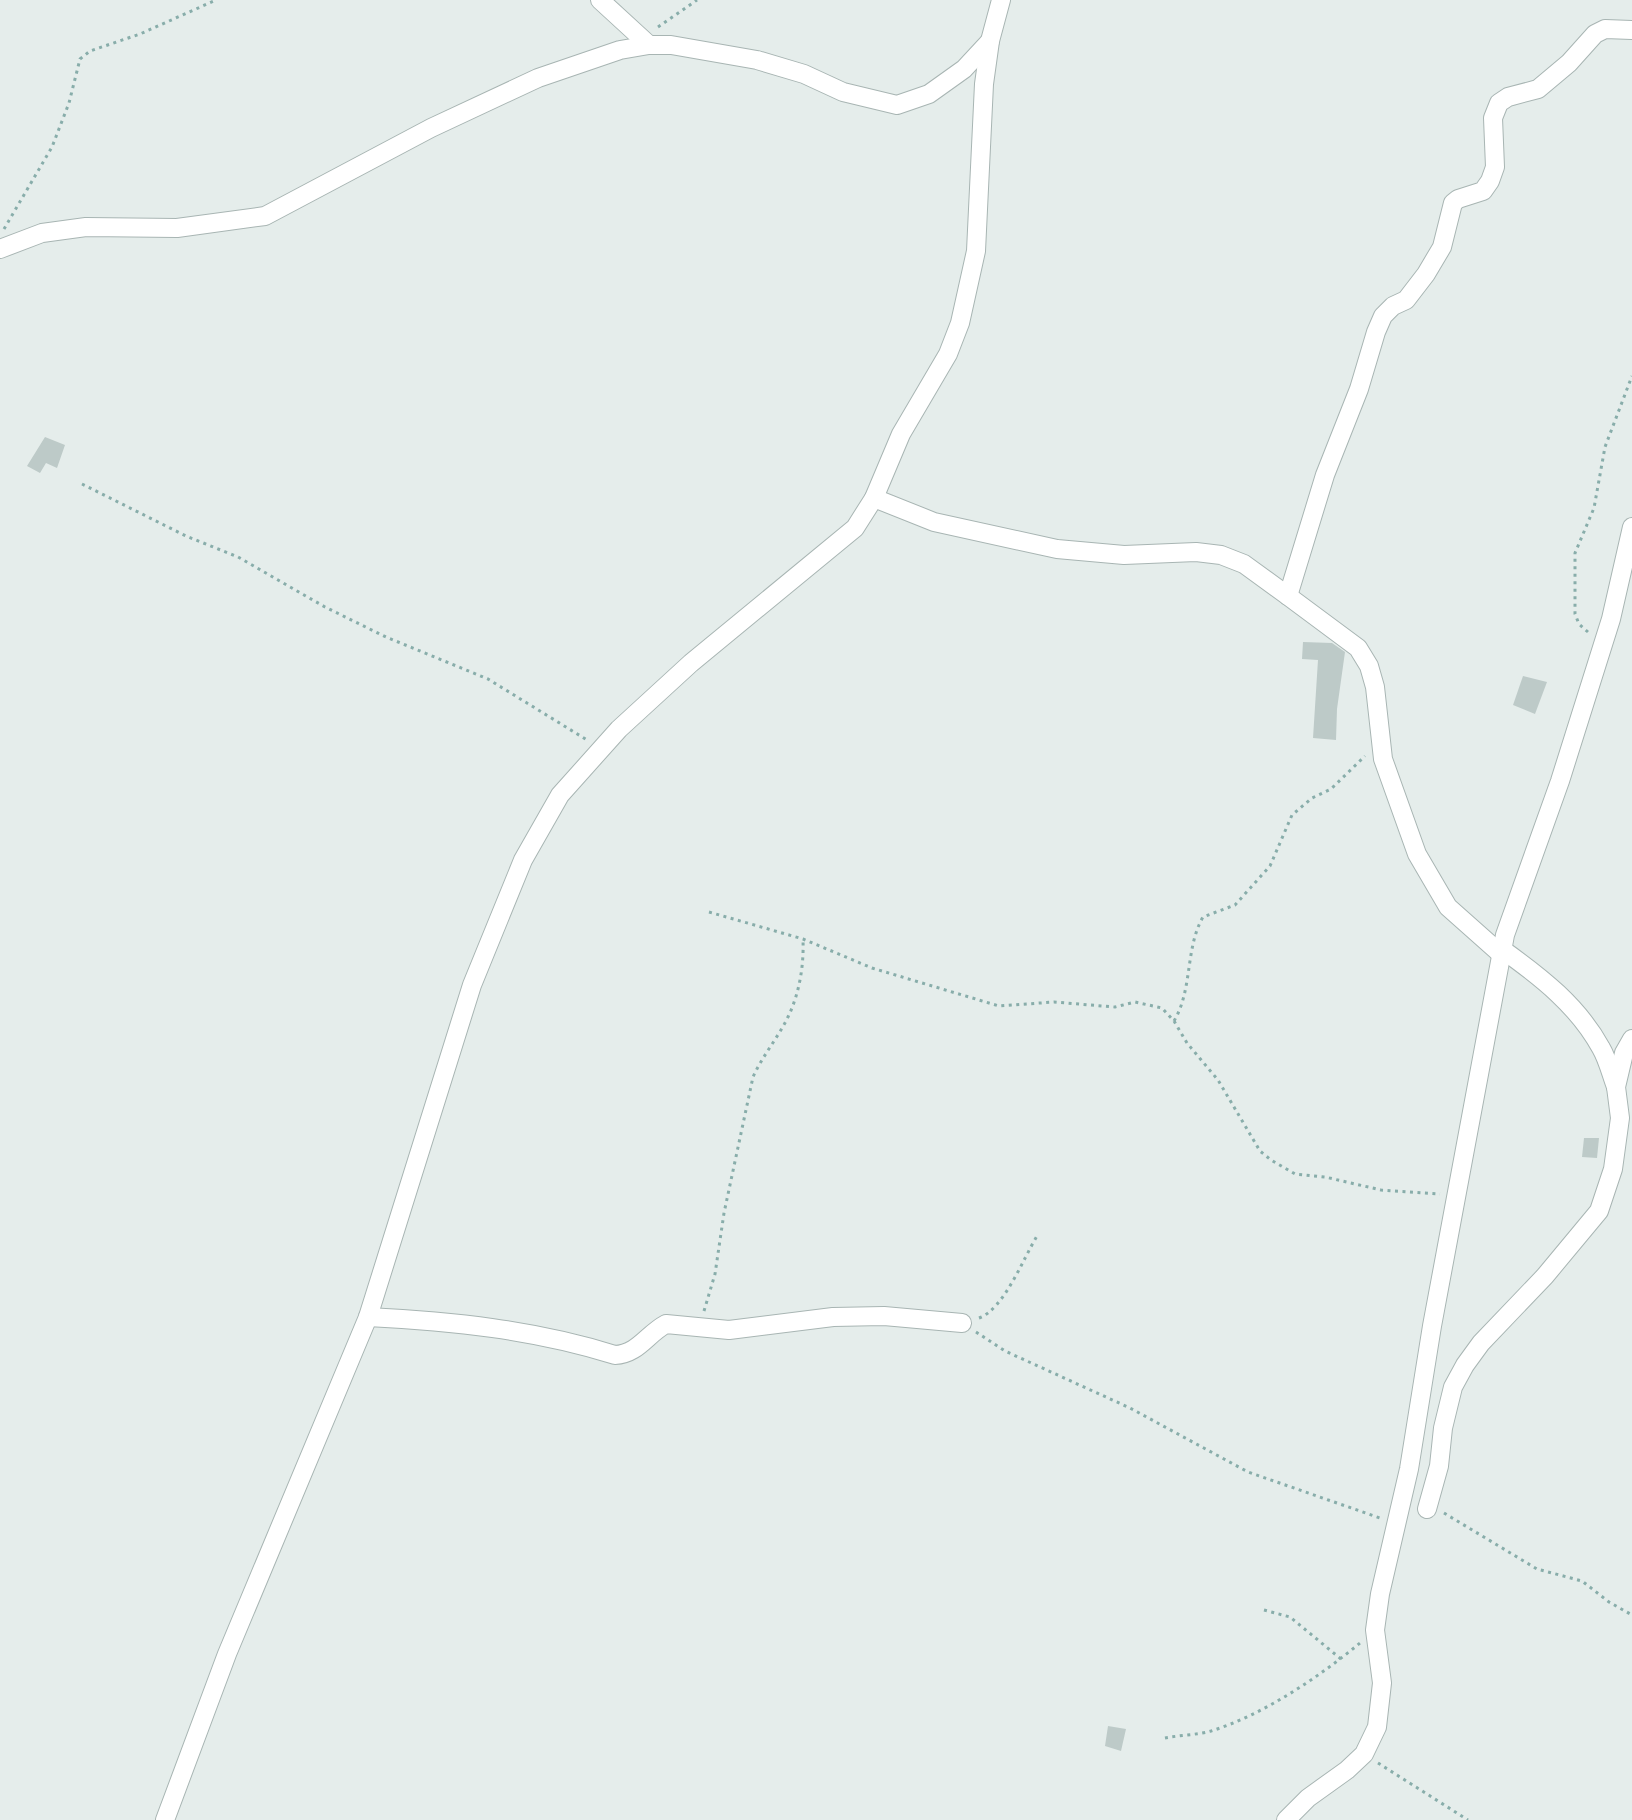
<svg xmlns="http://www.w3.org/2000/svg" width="1632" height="1820" viewBox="0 0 1632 1820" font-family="'Asap Condensed',sans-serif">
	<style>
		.building { fill: #bdcac8 }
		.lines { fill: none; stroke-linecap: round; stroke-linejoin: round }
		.minor-casing { stroke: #a8b5b3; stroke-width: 20 }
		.path { stroke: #88adaa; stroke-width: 3; stroke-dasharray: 3 4.5; stroke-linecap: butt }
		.minor { stroke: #fff; stroke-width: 18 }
	</style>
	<rect width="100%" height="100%" fill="#e5edeb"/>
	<g class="building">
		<path d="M45,437L65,445L57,468L46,463L40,473L27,466Z"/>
		<path d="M1303,642L1332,643L1345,652L1337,709L1336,740L1313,738L1318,660L1302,659Z"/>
		<path d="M1523,676L1547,682L1535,714L1513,705Z"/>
		<path d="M1584,1138H1599L1597,1158L1582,1157Z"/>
		<path d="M1108,1726L1126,1729L1121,1751L1105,1746Z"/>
	</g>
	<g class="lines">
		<defs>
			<g id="minor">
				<path d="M600,0L649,45"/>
				<path d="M0,249L42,233L86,227L177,228L265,216L431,128L538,78L620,50L649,45H671L757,60L804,74L843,92L897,105L929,94L964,69L990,41"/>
				<path d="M874,498L934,522L1057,549L1124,555L1196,552L1221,555L1244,564L1288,596L1358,648L1369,666L1375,687L1383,759L1417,854L1448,907L1502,955"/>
				<path d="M1288,596L1325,475L1359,389L1376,332L1383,316L1393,306L1406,300L1426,274L1442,247L1453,203L1458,199L1483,191L1490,181L1495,167L1493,118L1499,103L1508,97L1538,89L1569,63L1595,34L1605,29L1632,30"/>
				<path d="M1503,950C1541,977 1578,1006 1601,1048C1608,1060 1611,1074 1616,1087"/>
				<path d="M368,1317C451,1321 536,1330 615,1355C638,1354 647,1334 666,1324L729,1330L833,1317L884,1316L962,1323"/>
				<path d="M1427,1509L1439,1466L1443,1428L1453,1387L1465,1365L1481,1343L1545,1276L1599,1211L1613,1169L1620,1118L1616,1087L1624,1053L1632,1039"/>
				<path d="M165,1820L227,1654L368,1317L472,985L523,860L560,795L619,729L691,663L855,528L874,498L901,434L948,354L960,323L976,251L984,84L990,41L1001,0"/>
				<path d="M1286,1820L1308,1798L1347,1770L1364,1754L1377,1727L1382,1683L1375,1630L1380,1594L1409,1469L1432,1326L1505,935L1560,781L1611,619L1632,527"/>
			</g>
		</defs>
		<use href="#minor" class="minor-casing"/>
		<g class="path">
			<path d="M658,27L697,0"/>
			<path d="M4,229L52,147L69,103L80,59L90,51L140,34L216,0"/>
			<path d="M82,484L186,536L238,557L325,607L386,637L488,679L587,740"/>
			<path d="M1588,632L1579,624L1575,614V553L1594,508L1605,447L1632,376"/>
			<path d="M709,912L803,939L872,968L999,1006L1054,1002L1115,1007L1135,1002L1162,1008L1174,1021L1187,1043L1218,1080L1260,1151L1271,1160L1295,1174L1325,1177L1381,1190L1440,1194"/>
			<path d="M1174,1021C1193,989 1185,948 1203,917L1235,905L1270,866L1292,815L1312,798L1331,789L1365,756"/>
			<path d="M704,1311L715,1274L724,1213L753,1077C762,1057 776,1040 786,1021C799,996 804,967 803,940"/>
			<path d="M979,1318C1004,1309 1023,1259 1037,1236"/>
			<path d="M976,1332L1005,1351L1130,1408L1248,1472L1380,1518"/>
			<path d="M1444,1513L1537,1569L1582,1581L1609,1602L1632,1615"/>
			<path d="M1264,1610L1290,1617L1341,1659"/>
			<path d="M1165,1738C1180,1735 1197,1735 1211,1731C1263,1715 1319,1677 1360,1643"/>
			<path d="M1378,1763L1468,1820"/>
		</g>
		<use href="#minor" class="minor"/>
	</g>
</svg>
